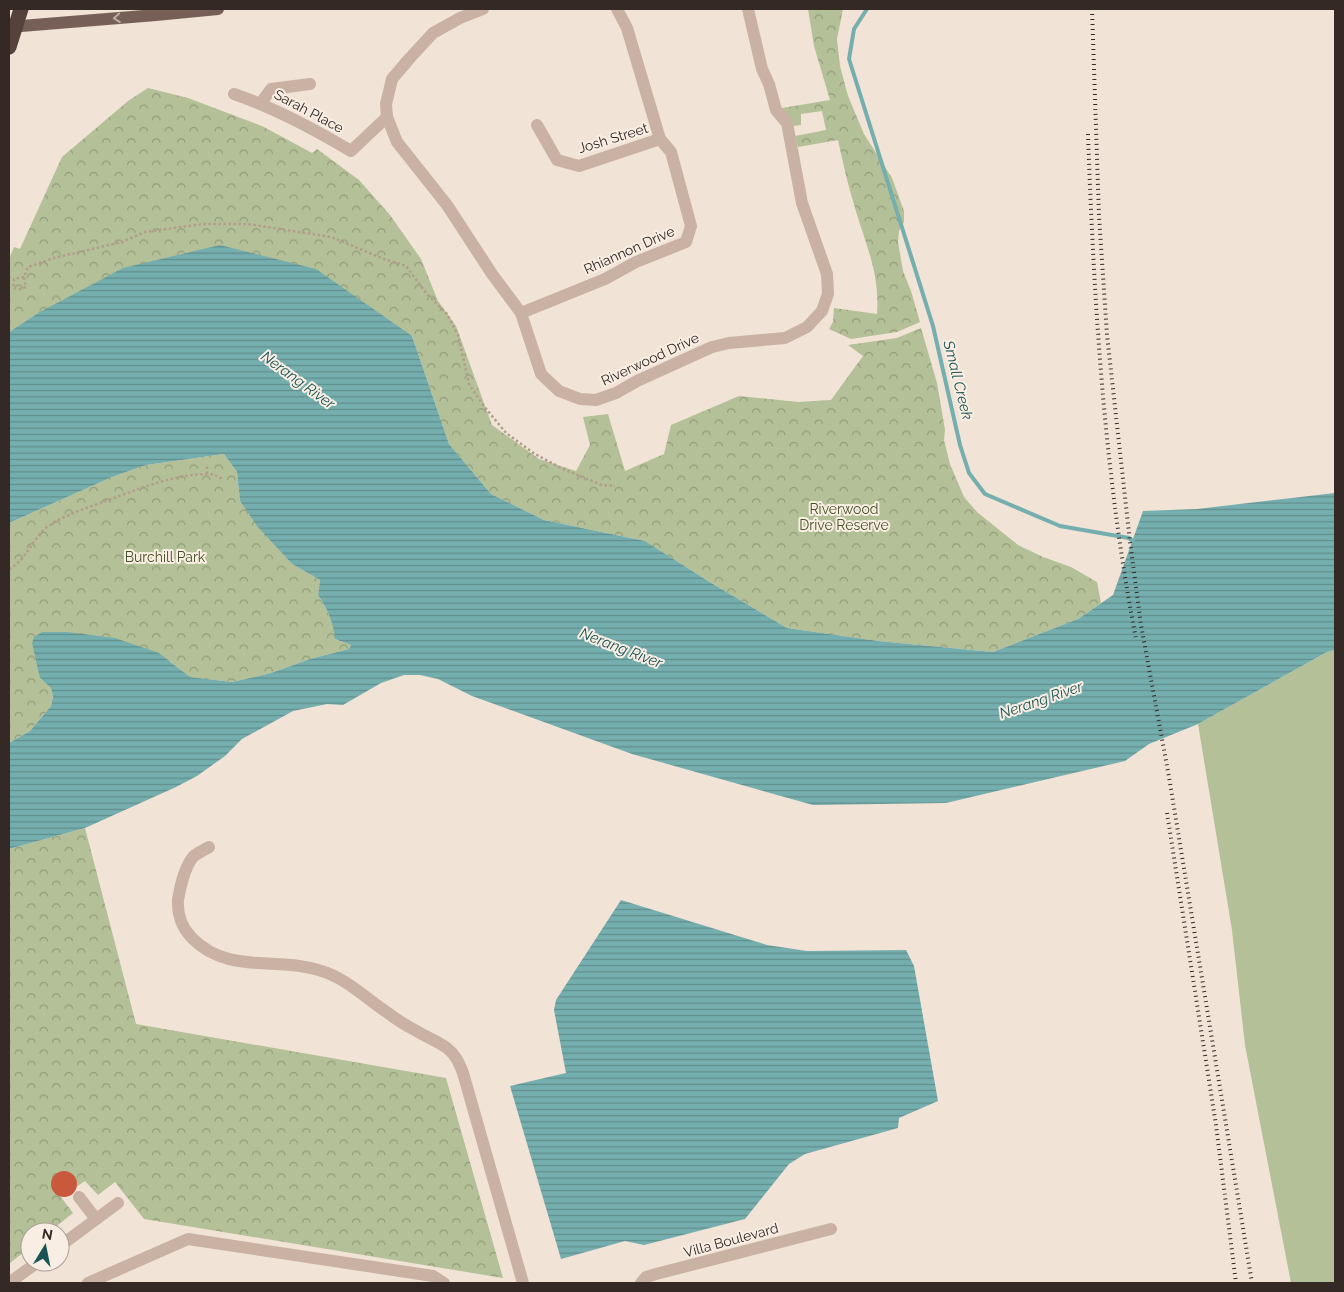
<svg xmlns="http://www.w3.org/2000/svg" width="1344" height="1292" viewBox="0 0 1344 1292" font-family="Raleway,sans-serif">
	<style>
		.grass { fill: #b4c097 }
		.forest { fill: url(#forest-crowns) }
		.water { fill: url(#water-rules) }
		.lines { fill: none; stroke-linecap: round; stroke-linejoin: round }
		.stream { stroke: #75aeae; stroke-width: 4 }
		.building { fill: #c8593d }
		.path { stroke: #b49c8d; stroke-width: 2.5; stroke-dasharray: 2.5 2.5; stroke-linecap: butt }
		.minor { stroke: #c9b2a3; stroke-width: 12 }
		.major { stroke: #765f56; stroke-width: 12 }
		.rail { stroke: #342925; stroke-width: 4; stroke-dasharray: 1 4; stroke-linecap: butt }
		.highway-bridge { stroke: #55423c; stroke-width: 15 }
		.oneway { stroke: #beaea4 }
		.labels { text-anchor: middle; stroke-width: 4; stroke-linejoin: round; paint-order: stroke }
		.street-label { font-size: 14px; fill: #342925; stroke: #f9eee3 }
		.park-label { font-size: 14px; fill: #455228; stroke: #f9eee3 }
		.water-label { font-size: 15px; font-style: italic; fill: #1a5455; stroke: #f9eee3 }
	</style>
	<defs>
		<pattern id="forest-crowns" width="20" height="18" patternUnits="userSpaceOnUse" patternTransform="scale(1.25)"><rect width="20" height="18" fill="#b4c097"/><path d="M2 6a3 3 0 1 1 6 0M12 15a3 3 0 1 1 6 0" fill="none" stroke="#939c7b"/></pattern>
		<pattern id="water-rules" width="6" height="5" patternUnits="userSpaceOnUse" patternTransform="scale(1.25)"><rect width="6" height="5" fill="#75aeae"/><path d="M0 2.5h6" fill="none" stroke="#618e8d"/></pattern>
	</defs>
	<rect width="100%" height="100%" fill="#f1e3d6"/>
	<path class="grass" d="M1335,650V1283H1291L1245,1045L1232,930L1198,724L1327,652Z"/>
	<g class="forest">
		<path d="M808,9H843L837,39L840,66L848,96L864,134L892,178L904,211V222L899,231L898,242L903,271L911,291L920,322L897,332L851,339L829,329L833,322L834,308L877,314C880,273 866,246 855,208C848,186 843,163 838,140L798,147L795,136L826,130L822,111L801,114V125L793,126L782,108L830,100L814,46Z"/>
		<path d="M148,88L188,98L262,126L312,153L317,149L359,180L390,215L421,259L438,301L456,326L492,425L539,459L576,471L590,445L583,417L608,414L625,471L664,454L671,425L739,396L798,402L831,400L863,356L848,345L897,338L921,328L937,383L945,430L944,440L950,464L964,497L977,512L1018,545L1043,557L1071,567L1097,582L1101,603L1078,619L993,652L878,641L787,628L708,581L645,541L544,520L491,494L449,444L412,336L38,313L9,332V259L14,247L20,249L62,157L128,101Z"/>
		<path d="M224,454L237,472L240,501L258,526L292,564L320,580L318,595L334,623L335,639L351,645L349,649L310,659L271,673L232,682L189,677L170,661L40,678L51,688L53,695L51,706L30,731L9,743V523L112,477L146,465Z"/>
		<path d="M85,828L136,1024L446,1078L503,1278L144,1219L115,1182L98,1195L85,1181L61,1197L73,1213L49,1232H30V1247L9,1264V849Z"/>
	</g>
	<g class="water">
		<path d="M220,245L316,269L412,336L449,444L491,494L544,520L645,541L708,581L787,628L878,641L993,652L1078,619L1113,595L1143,511L1197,509L1335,493V650L1327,652L1198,724L1149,744L1125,761L946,803L813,805L632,754L472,696L438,679L420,675H404L381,683L343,705L327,704L293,711L242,739L225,756L197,776L176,787L85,828L9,849V743L30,731L51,706L53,696L51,688L40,678L32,643L34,637L42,632H67L115,638L159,653L190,677L232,682L271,673L310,659L349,649L351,645L335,639C333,620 328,611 318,595L320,580L292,564L257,526L240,501L237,472L224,454L146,465L112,477L9,523V332L38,313L123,268Z"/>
		<path d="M621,900L767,945L807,951L906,950L914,966L938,1101L899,1118L898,1128L805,1154L789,1164L745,1219L644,1245L625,1241L561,1259L510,1086L566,1073L554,1010L556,1000Z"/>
	</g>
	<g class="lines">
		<path class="stream" d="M867,9L854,29L849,59L933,326L960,445L969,473L985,494L1060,526L1129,538L1136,544"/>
	</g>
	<circle class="building" cx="64" cy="1184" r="13"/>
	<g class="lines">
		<g class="path">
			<path d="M24,277L14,279L13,288L19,289L26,287L24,277L28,267L54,258L122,242L145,232L203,224H248L331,237L384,259L406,266L426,293L447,314L458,335L469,384L483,405L506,433L535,454L563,469L602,485L615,486"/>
			<path d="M207,474V464"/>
			<path d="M9,569C26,561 32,539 47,527C64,515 84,509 103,502C136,490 171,475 206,474C213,474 218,476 224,480"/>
		</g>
		<g class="minor">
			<path d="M483,9L460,18L433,33L409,59L392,79L386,104L387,117L397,142L447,205L492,274L521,313L541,374L559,391L580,399L596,400L616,393L637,381L712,347L729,343L785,338L807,327L822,311L828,294L827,274L802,203L787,123L776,110L769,84L762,69L748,9"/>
			<path d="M234,94C275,108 314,129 351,151L387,117"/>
			<path d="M261,103L271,89L310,84"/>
			<path d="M537,125L557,160L579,166L660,139"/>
			<path d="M521,313L605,279L636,262L686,242L691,226L671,152L660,139L627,28L617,9"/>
			<path d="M209,847C204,850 197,853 193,857C185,867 180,887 178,900C177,914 182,928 192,938C231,978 285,953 332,975C353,984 369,1001 388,1013C398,1021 409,1027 420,1033C429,1038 439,1042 447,1048C456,1055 459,1063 463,1073L523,1283"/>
			<path d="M79,1197L96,1219"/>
			<path d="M60,1246L118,1203"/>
			<path d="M11,1283L13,1280L38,1262"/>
			<path d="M88,1283L188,1239L433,1276L444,1283"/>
			<path d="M641,1283L646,1277L656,1274L831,1229"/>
		</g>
		<path class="major" d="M9,27L156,15L218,9"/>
		<g class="rail">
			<path d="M1092,9L1099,216L1107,335L1130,542L1141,625L1169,777L1252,1283"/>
			<path d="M1088,134C1094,302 1104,473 1136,639"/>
			<path d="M1167,813L1216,1125L1236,1283"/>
		</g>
		<path class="highway-bridge" d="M9,47L21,9"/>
	</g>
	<defs><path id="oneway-chevron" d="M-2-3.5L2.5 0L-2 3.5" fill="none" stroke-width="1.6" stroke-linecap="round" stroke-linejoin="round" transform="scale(1.25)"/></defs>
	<use class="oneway" href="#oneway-chevron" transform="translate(117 18) rotate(176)"/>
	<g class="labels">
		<g class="street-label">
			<text transform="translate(309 111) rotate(28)" y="5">Sarah Place</text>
			<text transform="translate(613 138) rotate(-17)" y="5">Josh Street</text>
			<text transform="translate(629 250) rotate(-24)" y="5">Rhiannon Drive</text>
			<text transform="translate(650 359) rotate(-25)" y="5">Riverwood Drive</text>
			<text transform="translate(731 1240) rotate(-15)" y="5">Villa Boulevard</text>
		</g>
		<g class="park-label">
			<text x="844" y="514">Riverwood<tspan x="844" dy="16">Drive Reserve</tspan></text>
			<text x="165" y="562">Burchill Park</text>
		</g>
		<g class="water-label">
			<text transform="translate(298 380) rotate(36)" y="5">Nerang River</text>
			<text transform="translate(958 380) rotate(76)" y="5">Small Creek</text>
			<text transform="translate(621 648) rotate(21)" y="5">Nerang River</text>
			<text transform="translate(1041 700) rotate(-19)" y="5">Nerang River</text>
		</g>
	</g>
	<rect width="1344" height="1292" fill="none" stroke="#342925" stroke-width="20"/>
	<g transform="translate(45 1247) rotate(10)"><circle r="24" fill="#f9eee3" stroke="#aa9f97"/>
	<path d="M0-4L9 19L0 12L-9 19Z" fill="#1a5455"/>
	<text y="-8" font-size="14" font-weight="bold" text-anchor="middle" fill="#342925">N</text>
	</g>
</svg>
